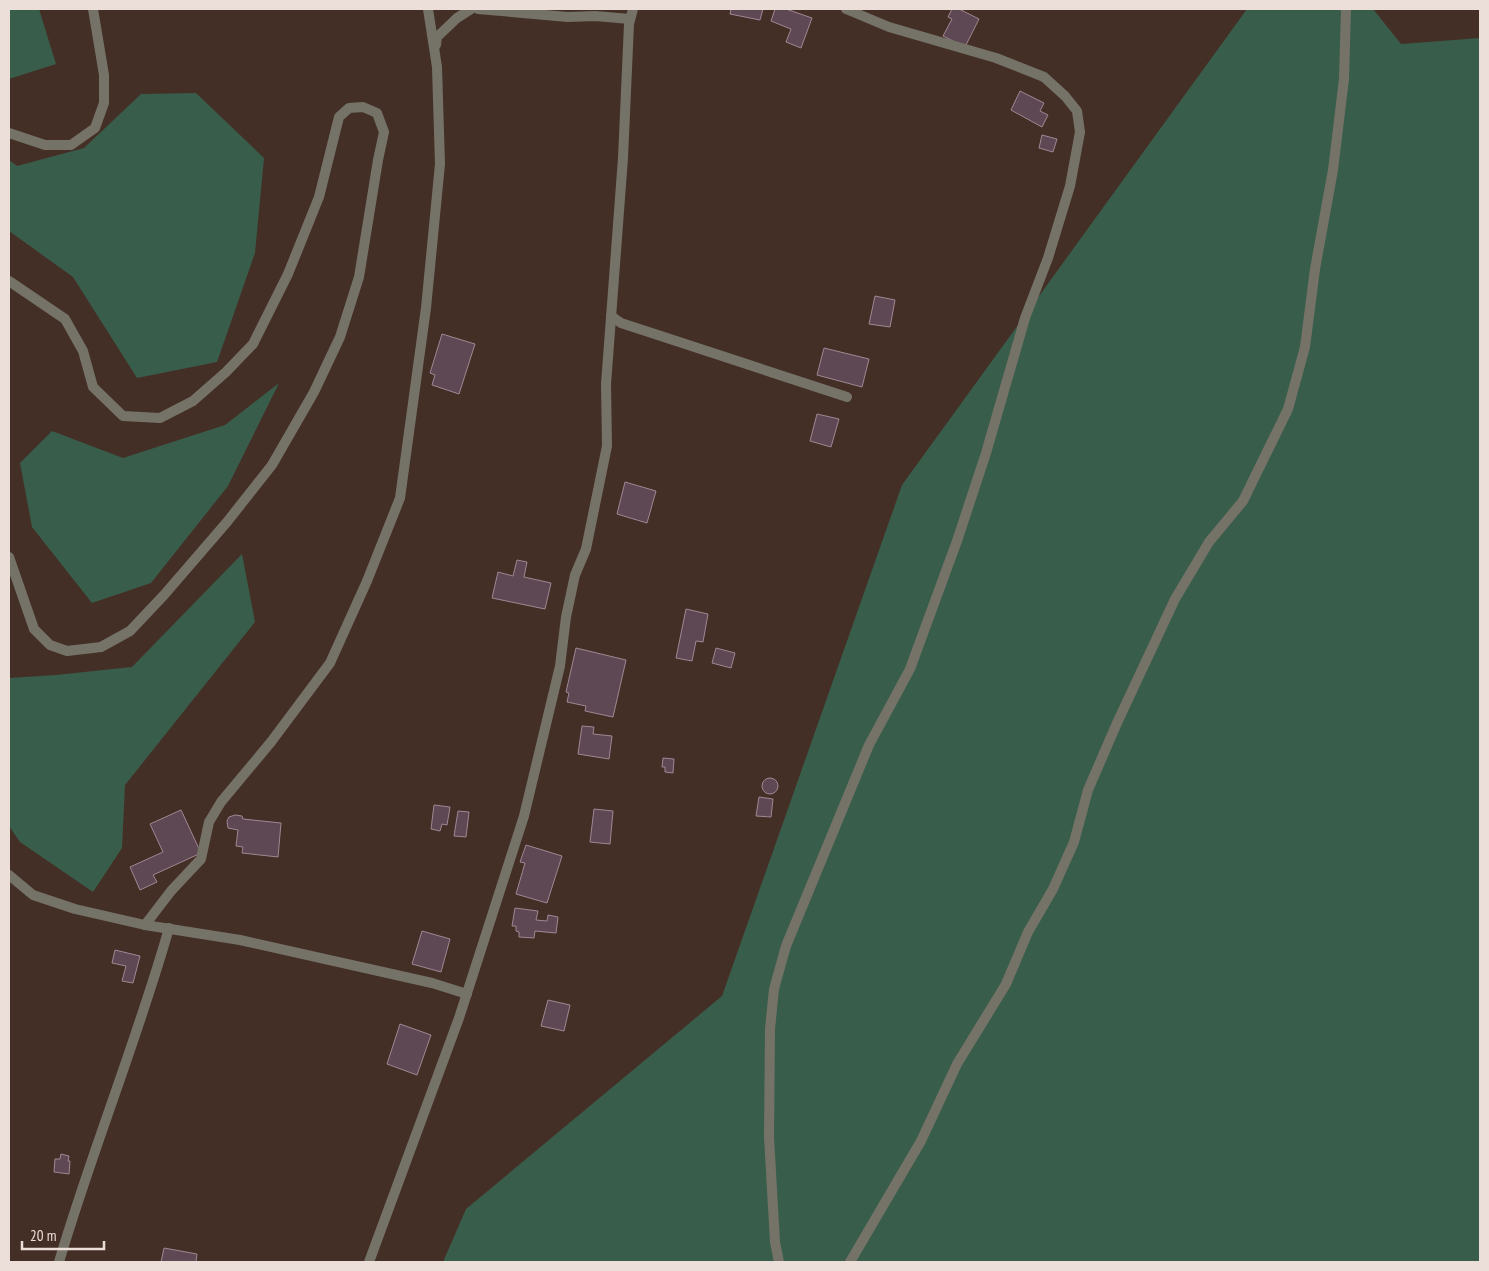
<svg xmlns="http://www.w3.org/2000/svg" width="1489" height="1271" viewBox="0 0 1489 1271" font-family="'PT Sans Narrow',sans-serif">
	<style>
		.green { fill: #395d4b }
		.building { fill: #5e4853; stroke: #a18794 }
		.lines { fill: none; stroke-linecap: round; stroke-linejoin: round }
		.minor { stroke: #757368; stroke-width: 10 }
	</style>
	<rect width="100%" height="100%" fill="#442f26"/>
	<g class="green">
		<path d="M9,9H39L56,64L9,79Z"/>
		<path d="M1247,9H1373L1401,44L1480,38V1262H443L466,1209L722,996L902,485Z"/>
		<path d="M196,93L264,158L255,253L217,362L137,378L73,277L9,231V160L17,166L84,148L141,94Z"/>
		<path d="M279,383L228,486L151,583L92,603L32,527L20,463L52,431L123,458L225,425Z"/>
		<path d="M242,554L255,622L125,785L122,848L93,892L20,842L9,826V678L56,675L132,667Z"/>
	</g>
	<g class="building">
		<path d="M731,9H763L760,20L730,14Z"/>
		<path d="M775,9H786L812,18L801,48L786,42L791,29L771,21Z"/>
		<path d="M952,9H959L979,19L965,47L943,36L952,19L948,17Z"/>
		<path d="M1020,91L1044,103L1040,111L1048,115L1042,127L1011,110Z"/>
		<path d="M1042,135L1057,139L1053,152L1039,148Z"/>
		<path d="M875,296L895,300L890,327L869,324Z"/>
		<path d="M442,334L475,344L459,394L432,385L435,375L430,373Z"/>
		<path d="M824,348L869,359L862,387L817,375Z"/>
		<path d="M817,414L839,419L831,447L810,441Z"/>
		<path d="M625,482L656,491L647,523L617,514Z"/>
		<path d="M517,560L527,562L524,577L551,583L545,609L492,598L498,572L513,576Z"/>
		<path d="M686,609L708,614L703,642L696,641L692,661L676,658Z"/>
		<path d="M576,648L626,660L613,717L585,711L586,706L567,702L569,693L566,692Z"/>
		<path d="M716,648L735,653L731,668L712,663Z"/>
		<path d="M582,726L594,727L593,734L612,736L609,759L578,754Z"/>
		<path d="M663,758L674,759L673,773L665,772V767H662Z"/>
		<circle cx="770" cy="786" r="8"/>
		<path d="M759,797L773,799L771,817L756,816Z"/>
		<path d="M434,805L450,807L447,825L442,824L440,831L431,829Z"/>
		<path d="M594,809L613,811L610,844L590,842Z"/>
		<path d="M181,810L201,853L153,875L157,882L140,890L130,867L163,852L150,824Z"/>
		<path d="M458,811L469,812L466,837L454,836Z"/>
		<path d="M235,815L242,816L243,819L281,823L278,857L242,853L243,847L236,846L238,830L228,828L227,821L229,817Z"/>
		<path d="M526,845L562,856L547,903L516,894L525,863L520,862Z"/>
		<path d="M515,908L538,911L536,920L547,921L548,915L558,917L556,933L535,931L534,938L519,937V932L516,931V926H512Z"/>
		<path d="M422,931L450,939L441,972L412,964Z"/>
		<path d="M115,950L140,956L133,983L122,981L126,966L112,963Z"/>
		<path d="M548,1000L570,1005L564,1031L541,1026Z"/>
		<path d="M400,1024L431,1035L417,1075L387,1064Z"/>
		<path d="M61,1154L69,1156L68,1161H70L69,1174L54,1172L55,1159H60Z"/>
		<path d="M164,1248L197,1254L196,1262H161Z"/>
	</g>
	<g class="lines">
		<g class="minor">
			<path d="M478,9L568,17L595,16L630,19"/>
			<path d="M436,45L437,37L457,18L471,9"/>
			<path d="M9,133L45,145H71L95,128L104,103V75L93,9"/>
			<path d="M9,281L65,319L83,351L93,387L123,416L160,418L193,401L226,372L253,344L288,274L319,197L339,117L349,108L363,107L377,113L384,132L378,160L359,277L340,337L314,392L272,465L227,522L164,595L130,631L101,647L67,651L50,645L34,629L9,557"/>
			<path d="M611,316L621,323L667,338L847,397"/>
			<path d="M9,875L33,895L75,909L145,925L240,940L432,983L467,994"/>
			<path d="M145,925L171,891L201,859L209,822L221,802L271,742L330,663L367,581L400,498L426,308L440,164L437,67L428,9"/>
			<path d="M59,1262C92,1150 137,1041 169,928"/>
			<path d="M369,1262L459,1018L524,816L560,666L566,617L575,575L586,549L607,446L606,384L623,158L629,24L633,9"/>
			<path d="M779,1262L775,1242L769,1137L770,1029L774,989L786,946L869,745L910,669L957,541L986,453L1025,318L1048,258L1070,186L1080,132L1077,111L1065,96L1044,77L996,58L889,27L846,9"/>
			<path d="M850,1262L921,1141L957,1064L1006,984L1028,932L1053,889L1074,842L1088,790L1117,723L1175,599L1209,542L1243,501L1288,409L1305,347L1315,269L1333,170L1344,79L1346,9"/>
		</g>
	</g>
	<rect width="1489" height="1271" fill="none" stroke="#ecded8" stroke-width="20"/>
	<path d="M22 1241v8h82v-8" fill="none" stroke="#ecded8" stroke-width="2.5"/>
	<text x="30" y="1241" font-size="15" fill="#ecded8" stroke="#442f26" stroke-width="4" paint-order="stroke">20 m</text>
</svg>
